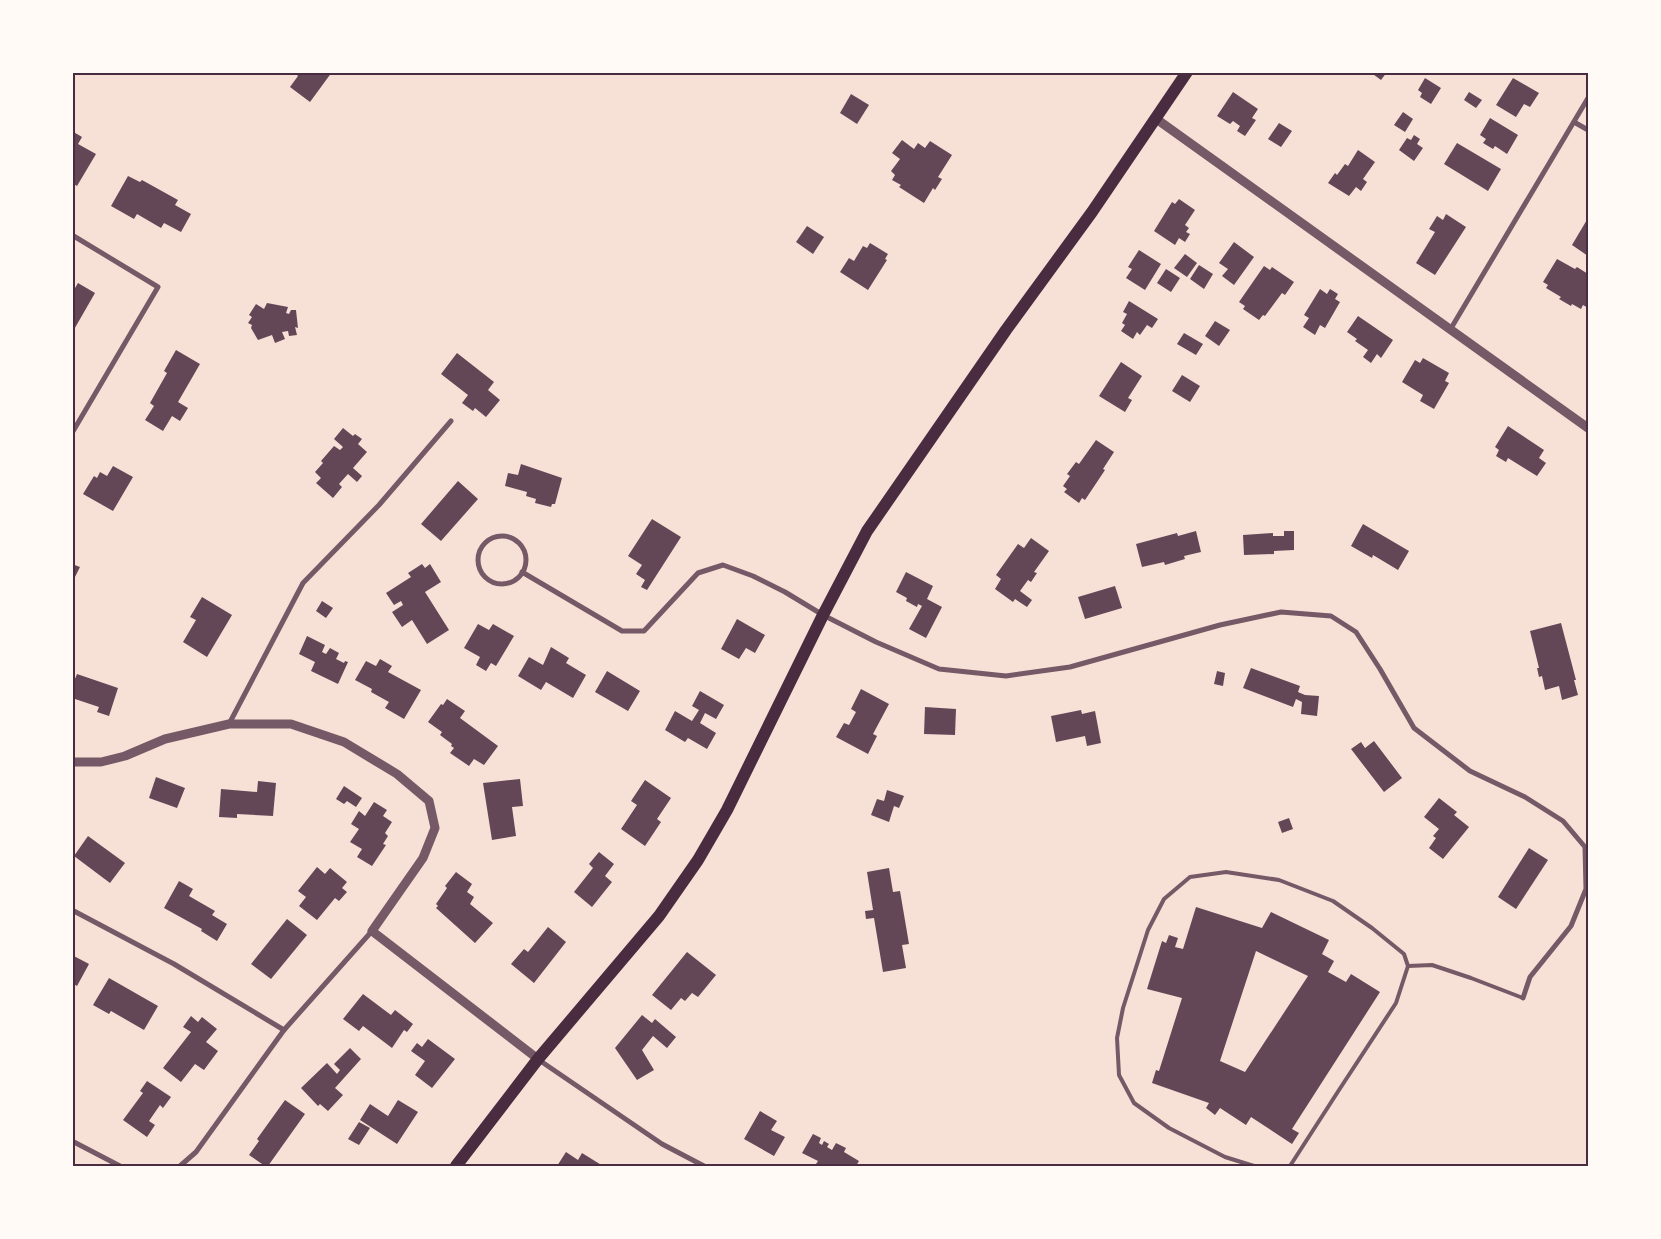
<svg xmlns="http://www.w3.org/2000/svg" width="1661" height="1239" viewBox="0 0 1661 1239" font-family="'Source Sans 3',sans-serif">
	<style>
		.building { fill: #644757; fill-rule: evenodd }
		.lines { fill: none; stroke-linecap: round; stroke-linejoin: round }
		.service { stroke: #755966; stroke-width: 4 }
		.minor { stroke: #755966; stroke-width: 5 }
		.tertiary { stroke: #755966; stroke-width: 9 }
		.primary { stroke: #4a2c40; stroke-width: 12 }
		.neatline { fill: none; stroke: #4a2c40; stroke-width: 2 }
	</style>
	<rect width="100%" height="100%" fill="#f7e1d7"/>
	<g class="building">
		<path d="M298,72H332L310,102L290,87L298,76L297,75Z"/>
		<path d="M1370,72H1387L1381,80Z"/>
		<path d="M1425,78L1441,88L1431,104L1420,97L1422,93L1418,90Z"/>
		<path d="M1513,78L1539,93L1530,107L1524,104L1516,117L1496,105Z"/>
		<path d="M1233,92L1258,109L1252,118L1256,120L1245,136L1237,131L1240,126L1233,121L1230,124L1217,116Z"/>
		<path d="M1469,92L1482,100L1476,108L1464,100Z"/>
		<path d="M851,94L869,105L857,124L840,113Z"/>
		<path d="M1403,112L1413,119L1405,132L1394,125Z"/>
		<path d="M1490,118L1518,135L1507,154L1495,146L1493,149L1483,143L1486,139L1480,135Z"/>
		<path d="M1279,123L1292,131L1281,147L1268,139Z"/>
		<path d="M72,131L82,137L78,144L96,154L77,186L72,183Z"/>
		<path d="M1414,135L1420,139L1417,144L1423,148L1414,161L1399,150L1407,138L1411,140Z"/>
		<path d="M902,140L914,149L918,143L925,148L930,141L952,155L938,177L942,179L935,190L933,188L924,203L899,187L901,185L892,180L895,175L891,171L900,159L892,153Z"/>
		<path d="M1457,143L1501,169L1488,191L1444,164Z"/>
		<path d="M1358,150L1375,162L1363,179L1367,182L1361,191L1356,187L1349,196L1328,183L1335,173L1337,175L1345,164L1348,166Z"/>
		<path d="M128,176L140,182L142,180L178,200L175,205L191,214L181,232L164,223L161,228L137,214L134,219L111,206Z"/>
		<path d="M1179,199L1195,210L1185,225L1189,228L1186,232L1190,234L1185,242L1179,238L1175,245L1154,231L1172,202L1175,204Z"/>
		<path d="M1446,214L1466,227L1435,275L1416,263L1435,232L1429,229L1437,216L1443,220Z"/>
		<path d="M1588,218V256L1572,245Z"/>
		<path d="M807,226L824,237L813,254L796,242Z"/>
		<path d="M1234,242L1254,257L1234,285L1222,276L1228,269L1219,263Z"/>
		<path d="M870,243L888,254L885,259L887,260L868,290L840,272L849,258L854,261L863,246L867,248Z"/>
		<path d="M1139,250L1161,264L1145,290L1126,278L1132,269L1128,267Z"/>
		<path d="M1185,254L1197,263L1187,277L1174,268Z"/>
		<path d="M1557,259L1575,269L1577,267L1588,274L1587,276L1588,308L1583,305L1581,309L1572,304L1571,306L1559,299L1561,297L1546,288L1548,285L1543,282Z"/>
		<path d="M1199,265L1213,274L1204,289L1190,279Z"/>
		<path d="M1264,266L1270,270L1272,267L1294,282L1285,295L1282,293L1265,316L1263,315L1259,320L1243,309L1245,306L1239,302Z"/>
		<path d="M1166,269L1180,278L1171,292L1157,283Z"/>
		<path d="M78,283L95,293L72,333V293Z"/>
		<path d="M1320,289L1327,294L1330,289L1338,294L1335,299L1340,302L1325,328L1320,325L1315,335L1303,327L1309,318L1304,315Z"/>
		<path d="M1129,301L1158,319L1152,328L1147,325L1140,335L1137,332L1133,339L1121,331L1125,325L1122,323L1127,314L1123,312Z"/>
		<path d="M267,303L288,307L286,313L289,314L291,310H296L298,328L295,327L297,335L289,336L288,331L282,332L285,339L275,343L272,335L258,340L251,328L252,325L248,323L252,317L249,315L256,304L264,309Z"/>
		<path d="M1358,316L1393,340L1381,358L1377,354L1371,363L1363,357L1368,350L1355,341L1357,339L1347,332Z"/>
		<path d="M1215,321L1230,330L1219,346L1205,336Z"/>
		<path d="M1184,333L1203,344L1196,355L1177,344Z"/>
		<path d="M176,350L200,364L178,402L188,408L180,421L172,416L163,431L145,420L154,406L150,403L167,373L164,371Z"/>
		<path d="M457,353L494,382L488,390L500,400L486,417L475,408L473,411L462,403L468,395L441,374Z"/>
		<path d="M1423,358L1449,373L1445,381L1449,383L1434,409L1420,401L1423,395L1402,382L1415,360L1420,363Z"/>
		<path d="M1121,362L1142,376L1128,398L1132,400L1125,412L1099,396Z"/>
		<path d="M1182,375L1200,386L1190,402L1172,391Z"/>
		<path d="M1508,426L1544,450L1539,458L1546,463L1537,476L1508,458L1506,462L1496,456L1499,450L1495,447Z"/>
		<path d="M343,428L353,436L355,434L362,439L358,444L367,452L353,468L362,476L357,482L348,474L339,484L342,487L333,498L316,483L321,478L315,472L323,463L321,461L334,446L340,450L343,447L334,439Z"/>
		<path d="M1096,440L1114,452L1103,469L1105,470L1085,500L1082,498L1079,503L1064,492L1067,489L1063,486L1070,476L1067,474L1076,462L1079,464Z"/>
		<path d="M521,464L562,478L555,504H552L551,507L535,503L536,499L526,496L527,492L505,486L508,473L518,475Z"/>
		<path d="M113,466L133,477L113,511L83,494L94,476L97,478L100,472L107,476Z"/>
		<path d="M458,481L478,499L441,541L421,524Z"/>
		<path d="M652,519L681,537L647,590L641,587L645,580L636,574L642,565L628,556Z"/>
		<path d="M1363,524L1409,551L1398,570L1373,555L1372,558L1351,546Z"/>
		<path d="M1196,531L1201,552L1184,556L1185,559L1165,565L1164,562L1142,567L1136,544L1177,533L1178,536Z"/>
		<path d="M1284,531H1294V550L1274,551V554L1244,555L1243,535L1273,533V536H1284Z"/>
		<path d="M1031,538L1049,551L1034,572L1037,573L1031,582L1028,580L1020,591L1032,600L1027,607L1015,599L1013,602L995,589L1001,579L996,575L1018,544L1024,548Z"/>
		<path d="M72,564L80,567L72,583Z"/>
		<path d="M422,564L425,568L430,564L441,582L425,592L449,630L427,644L412,620L402,627L392,612L403,605L401,601L394,605L386,593L411,577L408,573Z"/>
		<path d="M906,572L933,586L927,599L942,607L926,638L909,629L922,606L918,604L917,607L906,601L907,598L896,592Z"/>
		<path d="M1115,586L1122,608L1085,619L1078,597Z"/>
		<path d="M202,597L232,615L207,657L183,642L196,620L190,617Z"/>
		<path d="M322,601L333,608L326,618L316,611Z"/>
		<path d="M737,619L765,635L755,653L746,648L739,659L721,649Z"/>
		<path d="M1561,623L1576,680H1574L1578,695L1562,700L1559,686L1545,690L1542,676L1539,677L1537,668H1539L1530,631Z"/>
		<path d="M478,624L489,630L493,624L514,636L496,666L491,663L486,671L476,665L480,657L464,648Z"/>
		<path d="M307,636L325,645L322,652L326,654L330,648L339,653L336,659L344,663L345,661L348,662L338,684L311,671L315,662L299,654Z"/>
		<path d="M551,647L569,658L566,663L586,675L573,698L546,682L541,690L518,676L529,657L543,665Z"/>
		<path d="M380,659L392,666L388,672L421,690L404,719L385,708L389,702L371,692L372,689L355,680L366,661L376,666Z"/>
		<path d="M1251,668L1300,686L1298,692L1305,695L1319,696L1317,716L1301,714L1302,702L1296,699L1293,707L1243,688Z"/>
		<path d="M607,671L640,691L628,711L595,692Z"/>
		<path d="M1217,671L1225,673L1223,686L1214,684Z"/>
		<path d="M77,674L118,688L109,716L97,712L99,707L72,698V686Z"/>
		<path d="M861,689L889,704L873,734L877,736L868,754L836,737L844,723L849,725L856,712L851,709Z"/>
		<path d="M700,691L724,705L716,719L705,713L700,723L716,733L707,749L688,738L685,742L665,730L675,711L692,721L699,710L692,706Z"/>
		<path d="M447,699L465,711L460,718L498,746L484,765L474,759L469,766L450,753L454,748L451,746L452,744L440,735L442,732L428,722L441,704L443,705Z"/>
		<path d="M925,707L956,709L955,735L924,734Z"/>
		<path d="M1081,710L1082,714L1095,711L1101,743L1087,746L1085,736L1056,742L1051,716Z"/>
		<path d="M1374,741L1402,778L1384,792L1351,749L1361,742L1365,748Z"/>
		<path d="M156,777L185,788L177,808L149,798Z"/>
		<path d="M520,779L523,806L512,807L516,836L492,840L483,783Z"/>
		<path d="M645,780L671,798L657,819L661,822L645,846L621,829L637,805L631,801Z"/>
		<path d="M258,781L276,783L273,816L237,814V818L219,817L221,789L257,792Z"/>
		<path d="M344,786L362,798L356,807L347,801L344,804L336,799Z"/>
		<path d="M887,790L904,796L899,808L894,806L889,822L871,815L877,799L884,801Z"/>
		<path d="M1439,798L1457,812L1454,815L1469,827L1443,859L1429,848L1436,838L1433,836L1439,829L1424,817Z"/>
		<path d="M374,802L387,810L383,816L392,822L385,833L388,836L383,844L386,845L372,866L357,857L362,849L350,842L359,829L351,824L359,811L365,816Z"/>
		<path d="M1289,818L1293,829L1282,833L1278,822Z"/>
		<path d="M88,836L125,863L110,883L74,856Z"/>
		<path d="M1529,848L1548,860L1516,909L1498,897Z"/>
		<path d="M599,852L614,864L605,876L612,882L592,907L574,892L593,868L589,864Z"/>
		<path d="M317,867L325,874L330,868L347,882L342,888L347,892L339,901L335,898L317,920L299,906L306,897L298,891Z"/>
		<path d="M889,868L893,892L900,891L909,944L902,945L906,968L883,972L874,918L866,919L865,911L873,910L867,872Z"/>
		<path d="M456,872L472,884L467,892L474,897L470,904L493,923L475,943L436,908L438,906L436,904L447,888L445,886Z"/>
		<path d="M179,881L193,889L189,896L215,911L212,915L227,924L217,941L201,931L202,929L164,908Z"/>
		<path d="M1196,907L1262,928L1271,912L1329,940L1322,954L1334,961L1328,972L1346,982L1351,974L1380,992L1292,1129L1299,1133L1292,1144L1251,1117L1246,1125L1220,1108L1215,1115L1206,1108L1209,1103L1152,1083L1156,1070L1159,1071L1182,998L1147,989L1162,941L1166,943L1169,935L1178,938L1175,947L1183,949ZM1256,951L1308,976L1245,1072L1220,1061Z"/>
		<path d="M287,919L307,935L271,979L251,964Z"/>
		<path d="M548,927L566,942L534,983L511,964L524,949L528,952Z"/>
		<path d="M687,952L716,975L698,997L692,993L685,1001L681,998L671,1010L652,995Z"/>
		<path d="M72,955L89,964L77,986L72,983Z"/>
		<path d="M109,978L158,1006L144,1030L111,1011L109,1014L93,1005Z"/>
		<path d="M363,994L391,1015L395,1010L413,1024L407,1032L404,1030L392,1048L363,1026L359,1031L343,1019Z"/>
		<path d="M642,1015L652,1023L655,1019L676,1037L667,1048L653,1036L642,1050L654,1070L637,1080L615,1048Z"/>
		<path d="M191,1016L198,1022L202,1017L217,1029L206,1042L218,1051L204,1070L195,1064L181,1082L163,1068L191,1032L183,1027Z"/>
		<path d="M428,1039L455,1059L432,1088L415,1075L425,1061L411,1051L417,1043L422,1047Z"/>
		<path d="M350,1048L361,1059L335,1088L343,1095L328,1111L320,1104L318,1106L301,1088L327,1063L337,1074L340,1070L334,1064Z"/>
		<path d="M147,1081L171,1097L163,1108L160,1105L149,1121L155,1125L147,1137L123,1120L143,1093L140,1091Z"/>
		<path d="M285,1100L305,1114L268,1166H265L249,1155L259,1141L257,1139Z"/>
		<path d="M398,1100L418,1112L397,1144L360,1120L370,1104L388,1116Z"/>
		<path d="M760,1111L777,1121L771,1130L785,1137L774,1156L744,1139Z"/>
		<path d="M359,1122L370,1128L359,1145L348,1139Z"/>
		<path d="M813,1134L821,1138L819,1143L822,1145L824,1141L829,1144L827,1147L832,1150L836,1143L846,1148L844,1152L859,1161L856,1166H820L816,1164L818,1161L802,1153Z"/>
		<path d="M566,1152L578,1160L582,1153L603,1166H557Z"/>
	</g>
	<g class="lines">
		<g class="service">
			<path d="M1408,966L1432,965L1471,978L1523,998"/>
			<path d="M1254,1166L1225,1157L1169,1128L1134,1103L1119,1075L1117,1038L1123,1008L1148,930L1164,899L1190,877L1226,872L1279,880L1333,901L1372,928L1404,954L1408,966L1396,1003L1339,1090L1290,1166"/>
		</g>
		<g class="minor">
			<path d="M1574,122L1588,130"/>
			<path d="M72,235L158,287L72,433"/>
			<path d="M1450,330L1588,98"/>
			<circle cx="502" cy="560" r="24"/>
			<path d="M522,572L622,631H644L698,573L723,565L753,576L785,592L823,615L876,642L939,669L1006,676L1070,667L1220,625L1281,612L1331,616L1356,632L1380,669L1414,728L1470,771L1525,797L1563,821L1585,847L1586,889L1571,926L1530,977L1523,998"/>
			<path d="M229,724L303,583L379,505L451,421"/>
			<path d="M72,910L174,964L284,1030"/>
			<path d="M539,1060L662,1144L704,1166"/>
			<path d="M72,1141L120,1166"/>
			<path d="M180,1166L196,1152L284,1030L372,931"/>
		</g>
		<g class="tertiary">
			<path d="M1155,118L1588,428"/>
			<path d="M72,762H101L125,756L165,739L229,724H291L344,742L397,774L429,801L435,828L423,858L372,931L538,1059"/>
		</g>
		<path class="primary" d="M456,1166L538,1059L659,916L698,860L727,810L823,615L867,531L1006,330L1092,212L1187,72"/>
	</g>
	<rect width="1661" height="1239" fill="none" stroke="#fffaf5" stroke-width="148"/>
	<rect x="74" y="74" width="1513" height="1091" class="neatline"/>
</svg>
